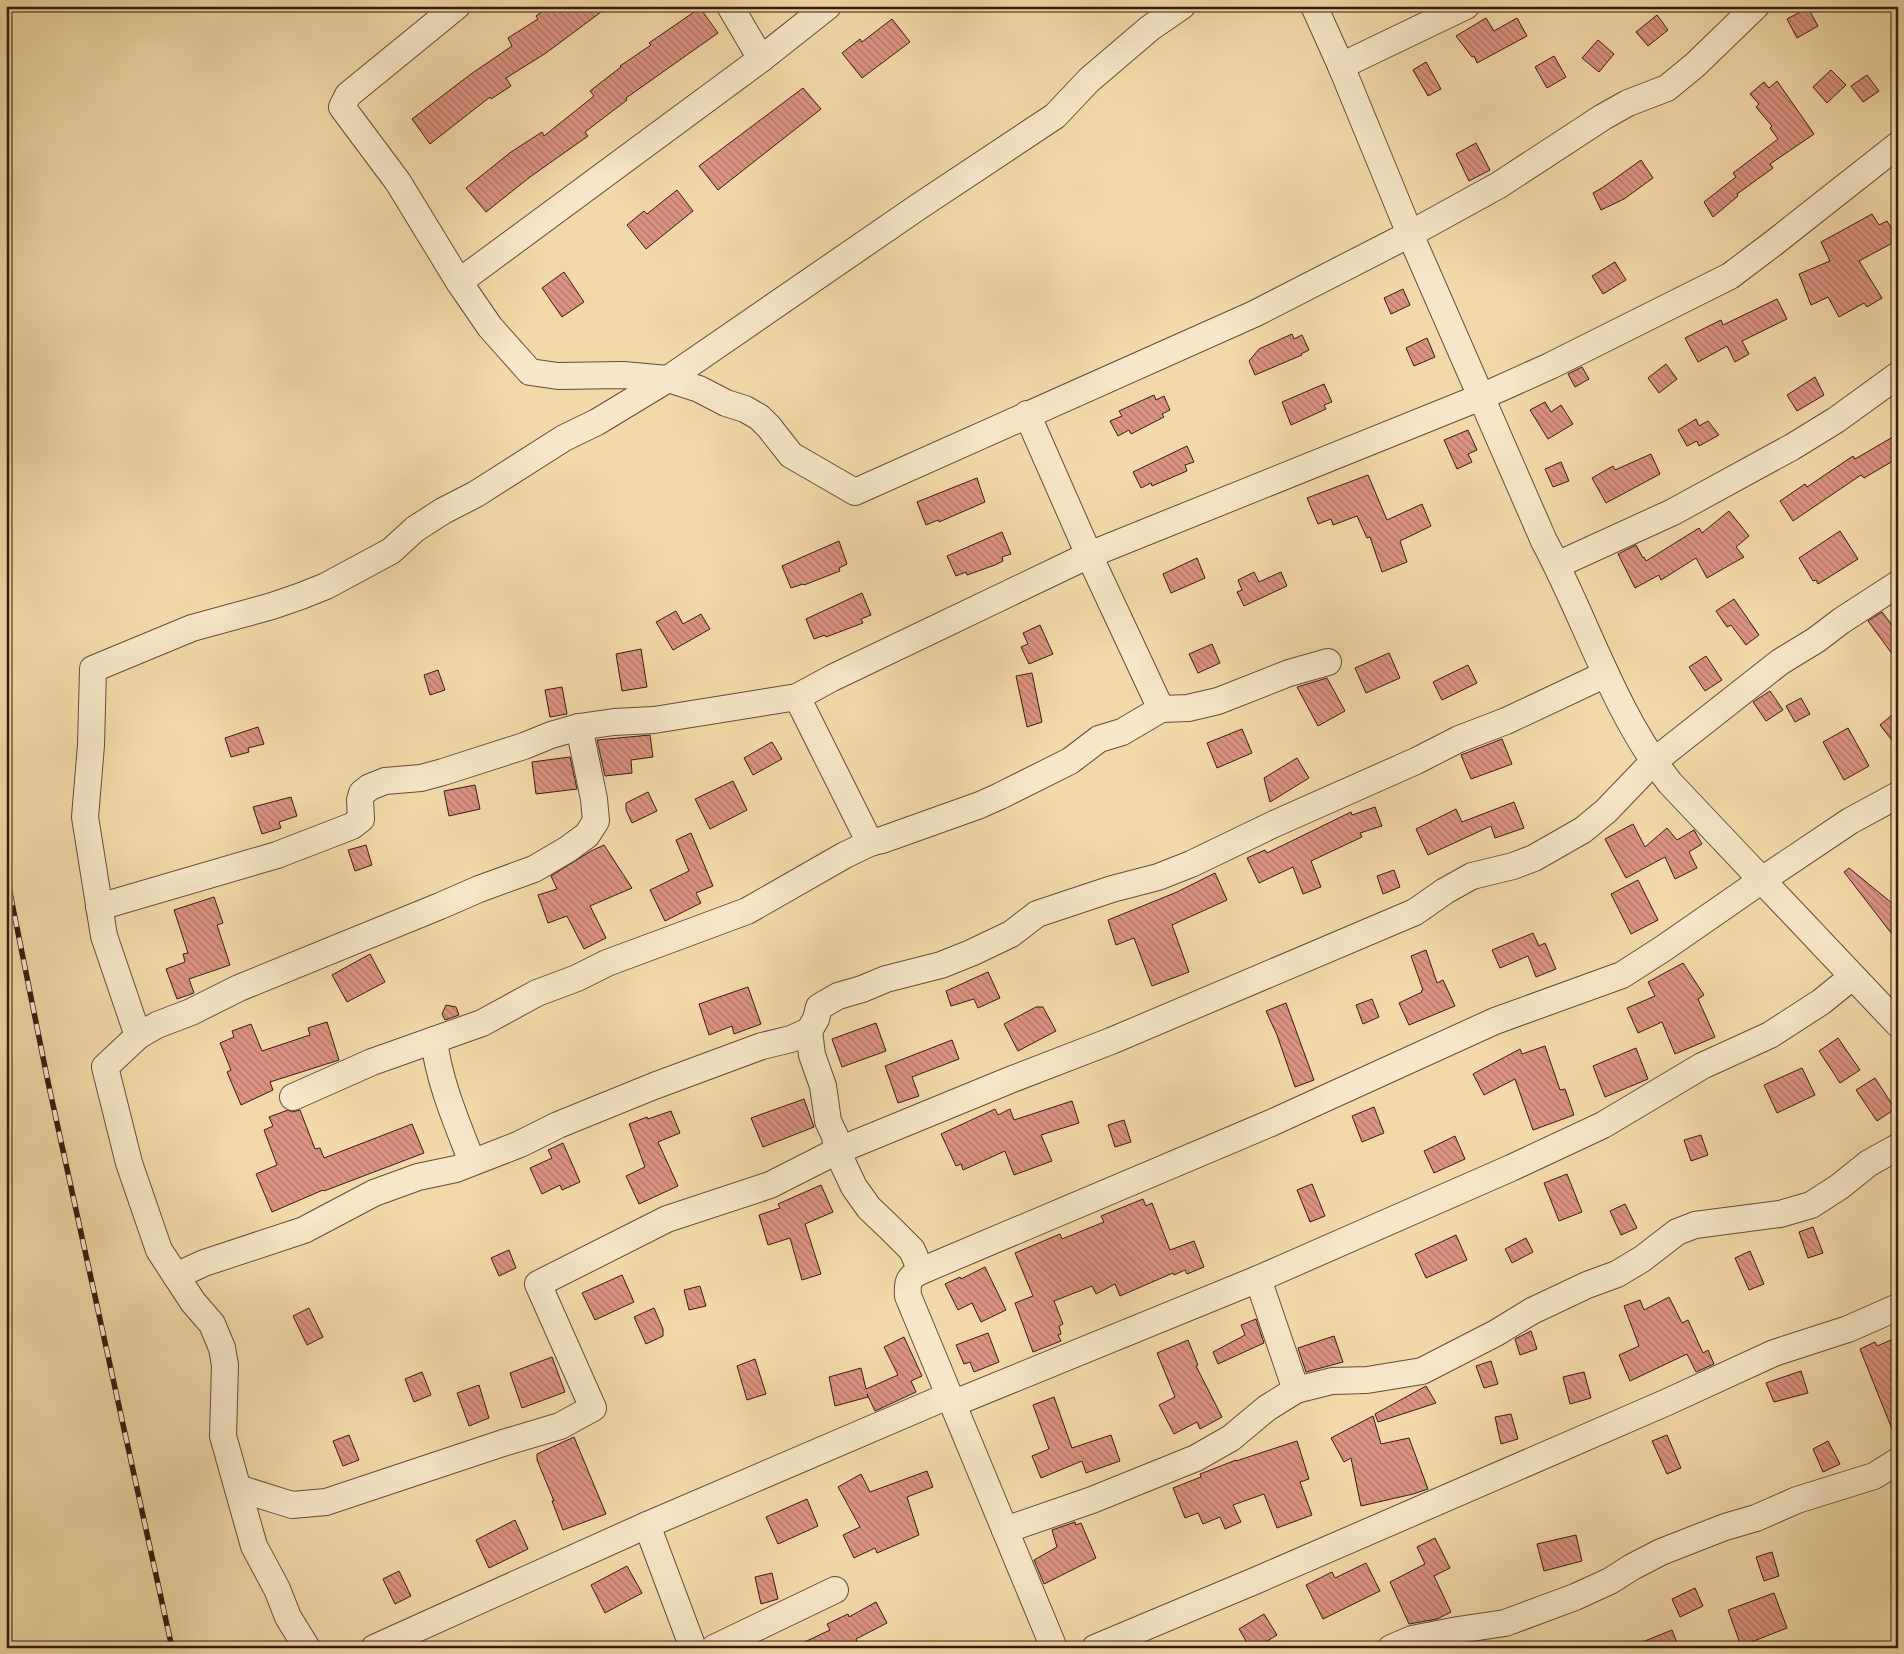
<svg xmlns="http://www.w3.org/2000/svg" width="1904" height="1654" viewBox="0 0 1904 1654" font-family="'IM FELL DW Pica',serif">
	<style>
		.building { fill: url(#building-back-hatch); stroke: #351c13 }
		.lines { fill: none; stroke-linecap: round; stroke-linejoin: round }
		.minor-casing { stroke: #644b38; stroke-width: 28 }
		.minor { stroke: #f7e6c7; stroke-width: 26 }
		.rail-casing { stroke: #351c13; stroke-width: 5.5 }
		.rail { stroke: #f7e6c7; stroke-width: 4; stroke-dasharray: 11; stroke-linecap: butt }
	</style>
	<defs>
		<pattern id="building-back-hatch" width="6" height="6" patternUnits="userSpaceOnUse" patternTransform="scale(1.25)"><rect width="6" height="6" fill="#db9382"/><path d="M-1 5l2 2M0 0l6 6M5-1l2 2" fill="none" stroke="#b27769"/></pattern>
	</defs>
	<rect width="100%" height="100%" fill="#f3d9a9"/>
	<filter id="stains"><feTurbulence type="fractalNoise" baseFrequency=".004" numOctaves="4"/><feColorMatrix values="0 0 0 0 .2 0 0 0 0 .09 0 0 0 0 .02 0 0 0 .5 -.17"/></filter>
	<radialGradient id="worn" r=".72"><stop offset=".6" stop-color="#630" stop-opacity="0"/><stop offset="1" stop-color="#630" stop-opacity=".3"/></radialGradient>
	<g class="building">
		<path d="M550,6H609L546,53L506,78L511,86L491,99L490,97L430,144L412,119L471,74L512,46L508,38L538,19L536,16Z"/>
		<path d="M700,8L718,33L626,98L627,100L585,132L588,136L530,177L486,212L466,188L511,152L542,132L544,136L594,96L590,91L621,67L620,66L651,45L649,43Z"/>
		<path d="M1808,8L1818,26L1797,38L1787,19Z"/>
		<path d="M1657,15L1668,30L1648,46L1636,32Z"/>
		<path d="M1486,18L1494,31L1517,18L1527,36L1477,63L1474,56L1472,57L1456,36Z"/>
		<path d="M892,19L910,42L862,78L842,53L860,39L862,42Z"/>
		<path d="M1598,40L1614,54L1599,72L1582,58Z"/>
		<path d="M1554,56L1566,77L1547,88L1535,67Z"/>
		<path d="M1426,62L1441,89L1428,96L1413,70Z"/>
		<path d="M1831,70L1846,85L1827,103L1813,87Z"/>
		<path d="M1867,75L1879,91L1863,102L1851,86Z"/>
		<path d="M1777,81L1814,134L1770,164L1773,168L1737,194L1738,196L1713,217L1704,202L1736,177L1733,173L1778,139L1770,128L1772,126L1756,107L1759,104L1750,94L1764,82L1769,88Z"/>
		<path d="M803,88L821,109L718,190L699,166Z"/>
		<path d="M1476,143L1490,170L1469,181L1456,154Z"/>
		<path d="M1641,160L1653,178L1624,199L1601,210L1593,193L1602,188Z"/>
		<path d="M677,190L693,211L646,249L627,225L644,211L647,214Z"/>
		<path d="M1872,214L1879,225L1887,221L1898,240L1859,261L1882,298L1867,307L1864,303L1839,317L1828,297L1811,305L1799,274L1830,261L1821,242Z"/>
		<path d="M1615,262L1626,280L1603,294L1592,276Z"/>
		<path d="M564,272L584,302L562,317L542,288Z"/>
		<path d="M1403,289L1410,305L1391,314L1384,298Z"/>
		<path d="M1777,299L1787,319L1742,341L1749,354L1735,362L1727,346L1698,362L1685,338L1721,320L1723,325Z"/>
		<path d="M1292,334L1294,339L1302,335L1309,350L1301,354L1302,355L1255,375L1249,361L1259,349Z"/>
		<path d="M1427,338L1435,357L1414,366L1406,348Z"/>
		<path d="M1666,364L1677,379L1659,393L1648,378Z"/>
		<path d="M1582,367L1589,379L1575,387L1568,374Z"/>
		<path d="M1815,377L1824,395L1797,411L1787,395Z"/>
		<path d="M1324,384L1332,402L1324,405L1326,409L1291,425L1282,402Z"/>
		<path d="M1154,395L1156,400L1164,396L1170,410L1162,414L1164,417L1131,434L1129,430L1118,436L1110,421L1122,416L1119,411Z"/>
		<path d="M1545,402L1551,412L1561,405L1573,424L1548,439L1530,410Z"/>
		<path d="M1696,419L1699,426L1708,421L1719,435L1699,446L1697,441L1687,446L1678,430Z"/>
		<path d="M1468,430L1477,450L1468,454L1472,462L1457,469L1444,440Z"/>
		<path d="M1898,434V458L1864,478L1861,475L1793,521L1780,501L1805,484L1807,487L1853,456L1855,459Z"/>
		<path d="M1187,446L1194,462L1185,465L1187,471L1152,486L1151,483L1141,488L1133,472Z"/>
		<path d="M1651,454L1660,474L1606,503L1592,478L1613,466L1615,470Z"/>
		<path d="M1561,462L1569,481L1553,487L1545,469Z"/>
		<path d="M1368,475L1387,520L1422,504L1431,526L1400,541L1407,562L1382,572L1370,537L1367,538L1357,516L1333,525L1331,519L1318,524L1307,498Z"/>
		<path d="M977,478L985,502L939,522L938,520L926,525L917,502Z"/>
		<path d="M1729,511L1749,536L1736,547L1744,557L1707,578L1696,558L1661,580L1659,575L1635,588L1618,554L1636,545L1643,558L1644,557L1646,561L1699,528L1702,533Z"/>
		<path d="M1840,531L1858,559L1818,584L1816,580L1813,581L1799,558Z"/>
		<path d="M1002,532L1011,554L1002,557L1003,561L995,565L967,575L966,572L956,576L947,556Z"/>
		<path d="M839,541L847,564L839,568L840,571L804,585L803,584L791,588L782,566Z"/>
		<path d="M1197,558L1205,578L1171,593L1163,574Z"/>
		<path d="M1254,572L1259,582L1281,572L1287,586L1244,606L1237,592L1242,590L1238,580Z"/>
		<path d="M862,593L871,615L861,619L863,623L826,637L825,635L814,639L806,619Z"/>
		<path d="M1734,599L1759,635L1746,645L1731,625L1727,627L1716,611Z"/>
		<path d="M676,611L683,624L701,614L710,629L673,650L656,622Z"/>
		<path d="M1882,612L1898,633V662L1868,621Z"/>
		<path d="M1040,625L1053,654L1029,664L1021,647L1028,644L1023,633Z"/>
		<path d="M1212,644L1220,663L1198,673L1189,654Z"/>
		<path d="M641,649L647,687L622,691L616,654Z"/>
		<path d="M1389,653L1400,678L1366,693L1355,668Z"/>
		<path d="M1706,656L1722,680L1705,691L1689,667Z"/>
		<path d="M1468,665L1477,683L1442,700L1433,682Z"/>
		<path d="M438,670L445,690L430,695L424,675Z"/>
		<path d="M1032,673L1042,722L1027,727L1016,676Z"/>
		<path d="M1327,678L1345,711L1318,726L1297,687Z"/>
		<path d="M562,687L567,714L550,717L545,690Z"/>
		<path d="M1770,691L1783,710L1766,721L1753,702Z"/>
		<path d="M1801,698L1810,714L1795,722L1786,706Z"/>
		<path d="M1898,710V748L1880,725Z"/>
		<path d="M258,727L264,744L248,748L249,752L231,757L225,738Z"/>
		<path d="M1848,728L1869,766L1844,780L1823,742Z"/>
		<path d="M1242,729L1252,753L1217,768L1207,743Z"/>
		<path d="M650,735L653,757L631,760L632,773L605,776L597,740Z"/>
		<path d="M1502,739L1512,764L1471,779L1461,755Z"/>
		<path d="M772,742L782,759L753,775L744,758Z"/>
		<path d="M570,757L577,789L536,794L532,762Z"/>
		<path d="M1297,758L1309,778L1270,802L1264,778Z"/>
		<path d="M733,781L747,810L710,829L695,799Z"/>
		<path d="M475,785L480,809L449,816L444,791Z"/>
		<path d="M648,792L657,811L632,823L626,810V803Z"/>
		<path d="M291,797L297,816L279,822L281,828L262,834L253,807Z"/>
		<path d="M1514,802L1524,828L1495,838L1491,826L1428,855L1416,829L1456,809L1462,822Z"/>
		<path d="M1375,807L1382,826L1360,833L1362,837L1311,861L1321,887L1303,894L1293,867L1259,883L1247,858L1265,850L1267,853L1351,812L1352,815Z"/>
		<path d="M1633,824L1645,847L1667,828L1677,840L1694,830L1702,844L1689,852L1697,868L1675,879L1665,857L1626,878L1605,839Z"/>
		<path d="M691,833L713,886L696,893L701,903L665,921L650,890L689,871L676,840Z"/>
		<path d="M366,845L372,865L355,871L348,850Z"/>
		<path d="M604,845L632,888L590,906L606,938L584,949L567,916L548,923L538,895L557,889L551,876L591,851Z"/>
		<path d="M1849,868L1898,908V942L1844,872Z"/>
		<path d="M1394,870L1400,887L1383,894L1377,876Z"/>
		<path d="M1215,873L1227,900L1172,925L1189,972L1152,986L1134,938L1116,945L1108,920L1177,892Z"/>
		<path d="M1638,880L1658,920L1631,934L1611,894Z"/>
		<path d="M214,897L223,923L217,925L230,965L189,979L194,993L177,999L166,969L185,962L183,954L188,953L174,910Z"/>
		<path d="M1533,933L1539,946L1545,943L1556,969L1536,977L1528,956L1500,968L1492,950Z"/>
		<path d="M1426,950L1437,983L1443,980L1455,1006L1409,1025L1399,1003L1422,992L1421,991L1423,990L1411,956Z"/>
		<path d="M370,954L385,982L347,1002L332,975Z"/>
		<path d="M1683,963L1704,995L1698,999L1715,1037L1675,1054L1662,1022L1638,1033L1627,1008L1655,996L1648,982Z"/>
		<path d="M988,972L1000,998L978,1008L974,999L951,1006L946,991Z"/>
		<path d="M748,987L761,1024L734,1034L732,1026L709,1035L699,1004Z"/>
		<path d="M1372,999L1379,1017L1363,1024L1356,1005Z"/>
		<path d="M1286,1003L1314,1080L1295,1087L1277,1035L1266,1011Z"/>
		<path d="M446,1005L456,1007L459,1015L445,1020L442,1014Z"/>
		<path d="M1036,1007H1043L1056,1031L1018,1051L1004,1024Z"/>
		<path d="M327,1022L339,1060L270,1082L273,1090L241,1105L227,1072L231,1070L220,1043L234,1037L232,1031L251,1024L262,1051L310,1035L308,1028Z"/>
		<path d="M876,1023L886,1051L842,1067L832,1039Z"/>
		<path d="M1838,1038L1860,1070L1840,1083L1819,1051Z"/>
		<path d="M952,1040L959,1059L912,1077L919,1096L898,1103L885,1066Z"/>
		<path d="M1545,1046L1560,1090L1565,1089L1574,1115L1533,1130L1515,1079L1484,1095L1473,1074L1520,1049L1522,1054Z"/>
		<path d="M1636,1048L1648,1079L1605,1097L1593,1066Z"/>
		<path d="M1802,1068L1815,1095L1777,1113L1764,1085Z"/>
		<path d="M1875,1078L1895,1109L1877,1121L1856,1090Z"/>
		<path d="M804,1099L814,1127L763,1147L751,1118Z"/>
		<path d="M1072,1101L1079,1123L1041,1135L1052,1161L1014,1175L1005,1151L963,1170L961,1164L956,1166L941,1134L995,1109L998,1115L1010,1109L1014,1120Z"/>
		<path d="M1374,1107L1384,1133L1362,1142L1352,1116Z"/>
		<path d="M288,1110L292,1112L300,1110L315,1149L320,1148L324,1158L412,1124L424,1153L324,1191L323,1190L272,1212L256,1174L277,1165L264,1130L273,1126L269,1117Z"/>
		<path d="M671,1111L680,1133L658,1142L678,1186L639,1204L626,1176L645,1167L629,1124L647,1117L648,1119Z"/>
		<path d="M1124,1120L1131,1142L1115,1147L1108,1125Z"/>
		<path d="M1701,1135L1708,1155L1691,1161L1684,1140Z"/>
		<path d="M1455,1136L1465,1159L1434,1173L1424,1151Z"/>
		<path d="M563,1143L580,1182L562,1190L560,1185L542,1194L530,1168L552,1158L548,1150Z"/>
		<path d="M1567,1174L1582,1212L1559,1221L1544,1183Z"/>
		<path d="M1312,1184L1325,1216L1310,1222L1297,1190Z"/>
		<path d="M821,1185L833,1212L805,1224L821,1274L802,1280L790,1238L768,1245L759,1215L780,1208L778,1204Z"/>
		<path d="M1143,1199L1146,1206L1152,1203L1170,1250L1194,1241L1204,1267L1187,1274L1185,1270L1174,1275L1173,1273L1120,1296L1115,1284L1096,1294L1092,1286L1054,1301L1063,1324L1059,1326L1061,1334L1058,1335L1061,1341L1033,1352L1015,1303L1033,1296L1015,1253L1060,1234L1062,1239L1104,1222L1101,1216Z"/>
		<path d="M1625,1204L1637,1228L1621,1235L1610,1211Z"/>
		<path d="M1813,1227L1823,1253L1808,1258L1799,1232Z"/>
		<path d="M1456,1235L1467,1260L1426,1278L1415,1254Z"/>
		<path d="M1526,1238L1533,1252L1512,1263L1505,1249Z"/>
		<path d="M509,1250L516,1268L499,1276L491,1258Z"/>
		<path d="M1750,1251L1764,1284L1749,1290L1735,1258Z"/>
		<path d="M985,1267L1006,1310L981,1322L972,1303L958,1310L945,1284L960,1277L961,1279Z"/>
		<path d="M622,1275L634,1302L595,1320L582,1293Z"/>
		<path d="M700,1286L706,1306L689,1310L684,1290Z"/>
		<path d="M1669,1297L1682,1323L1688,1320L1703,1353L1708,1350L1714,1364L1696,1372L1687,1354L1630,1381L1619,1355L1639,1346L1624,1306L1640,1300L1644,1310Z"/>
		<path d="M309,1308L323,1337L307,1345L293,1316Z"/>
		<path d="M654,1308L663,1329V1336L646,1344L634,1317Z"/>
		<path d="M1256,1319L1264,1343L1218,1364L1213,1352L1245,1335L1241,1325Z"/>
		<path d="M1531,1331L1537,1349L1520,1355L1515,1339Z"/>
		<path d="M988,1333L999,1362L974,1372L970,1362L964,1364L956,1345Z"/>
		<path d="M1334,1336L1343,1362L1306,1372L1298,1348Z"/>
		<path d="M904,1337L922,1376L911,1381L916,1392L875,1411L867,1394L868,1397L835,1406L829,1377L861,1368L866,1389L898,1375L884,1347Z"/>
		<path d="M1898,1337V1439H1896L1860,1349L1875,1342L1877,1346Z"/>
		<path d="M1188,1340L1198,1365L1196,1366L1222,1417L1200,1429L1197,1422L1174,1434L1159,1405L1175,1397L1157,1353Z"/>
		<path d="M552,1357L565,1392L522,1408L510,1373Z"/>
		<path d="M755,1359L766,1394L747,1400L737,1366Z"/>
		<path d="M1491,1361L1498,1384L1484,1388L1476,1366Z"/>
		<path d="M1801,1371L1808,1393L1774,1402L1766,1383Z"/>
		<path d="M422,1372L431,1395L414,1402L405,1379Z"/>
		<path d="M1584,1372L1591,1398L1570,1404L1563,1377Z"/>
		<path d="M479,1385L489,1418L469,1426L457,1393Z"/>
		<path d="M1426,1386L1436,1403L1378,1422L1375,1414Z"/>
		<path d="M1054,1397L1072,1448L1111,1435L1120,1461L1086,1473L1082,1461L1041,1478L1032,1456L1049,1449L1033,1405Z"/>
		<path d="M1511,1414L1518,1439L1501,1444L1495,1417Z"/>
		<path d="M1373,1416L1381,1444L1409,1438L1428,1489L1413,1494L1361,1506L1351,1458L1344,1462L1331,1438Z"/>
		<path d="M349,1435L359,1460L343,1466L333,1441Z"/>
		<path d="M1667,1435L1681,1468L1667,1474L1652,1441Z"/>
		<path d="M574,1437L606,1514L563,1530L552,1501H554L537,1460V1454Z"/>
		<path d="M1297,1441L1309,1479L1300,1482L1312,1515L1277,1528L1264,1494L1233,1505L1241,1522L1225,1529L1220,1517L1203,1524L1198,1513L1185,1518L1173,1488L1201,1477L1200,1474L1236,1460V1461Z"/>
		<path d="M1828,1441L1840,1464L1823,1472L1813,1449Z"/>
		<path d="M927,1471L933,1487L907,1497L919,1535L877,1553L875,1548L854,1558L843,1535L860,1527L838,1487L861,1474L870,1492Z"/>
		<path d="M807,1499L818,1526L778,1544L766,1517Z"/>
		<path d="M515,1520L528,1549L489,1568L476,1540Z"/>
		<path d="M1075,1522L1076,1525L1081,1523L1096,1558L1044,1584L1034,1560L1057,1547L1052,1530Z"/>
		<path d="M1576,1535L1582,1561L1544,1571L1537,1544Z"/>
		<path d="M1435,1538L1450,1568L1434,1576L1451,1612L1437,1619L1409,1624L1390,1582L1425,1564L1417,1547Z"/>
		<path d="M1772,1552L1779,1576L1764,1581L1756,1557Z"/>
		<path d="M1366,1563L1380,1591L1323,1619L1306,1585L1332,1572L1335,1578Z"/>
		<path d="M627,1566L642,1593L605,1613L591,1585Z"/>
		<path d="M399,1571L411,1596L395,1604L383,1579Z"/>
		<path d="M772,1573L778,1599L761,1604L755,1577Z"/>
		<path d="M1695,1588L1703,1606L1680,1617L1672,1599Z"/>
		<path d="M1774,1593L1787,1628L1741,1646L1728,1610Z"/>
		<path d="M876,1602L887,1623L856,1639L859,1648H792L830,1630L827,1624L848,1614L849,1617Z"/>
		<path d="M1264,1614L1277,1635L1256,1648H1250L1239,1629Z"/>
		<path d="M1672,1630L1679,1648H1630V1647Z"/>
	</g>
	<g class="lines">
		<defs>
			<g id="minor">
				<path d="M457,6L348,95L342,107L398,182L459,282L490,327L530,372L558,376L623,375L668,379L699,389L726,403L745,409L759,417L769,427L791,455L855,492L1254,314L1410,234L1499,185L1603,117L1628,103L1667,88L1695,65L1756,6"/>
				<path d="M730,6L761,59"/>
				<path d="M1314,6L1341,66L1410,234L1544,541C1587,621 1613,711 1670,783L1898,1024"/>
				<path d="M1341,66L1466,6"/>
				<path d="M459,282L761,59L828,6"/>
				<path d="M1027,414L1089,555L1161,709L1188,708L1218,701L1289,673L1328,662"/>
				<path d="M1557,565L1673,512L1792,447L1836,420L1898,375"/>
				<path d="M797,697L870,843"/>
				<path d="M99,907L277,855L352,826L361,819L360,800L362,793L370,787L385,781L421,778L443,772L524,746L551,735L579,727L614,722L654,720L797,697L832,678L1089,555L1481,397L1550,366L1730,276L1775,242L1898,145"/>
				<path d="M809,1031L812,1055L823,1086L828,1121L835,1136L837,1151L854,1187L869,1208L890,1228L912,1250L921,1271L1271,1123L1495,1021L1622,975L1664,948L1762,880L1850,821L1898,795"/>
				<path d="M138,1036L104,936L85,817L91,745L93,669L192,628L272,606L301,596L326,586L391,551L415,529L443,511L476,494L564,438L597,422L668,379L918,207L1055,116L1089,80L1150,28L1182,6"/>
				<path d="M434,1040C439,1082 457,1123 472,1162"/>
				<path d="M293,1097L372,1062L482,1023L537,993L577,978L607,963L747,911L845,855L870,843L882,840L980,805L1000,796L1070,761L1099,739L1122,732L1161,709"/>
				<path d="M921,1271C908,1277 907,1283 908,1296L1054,1648"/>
				<path d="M176,1276L204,1263L304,1230L374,1193L418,1177L456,1169L520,1144L558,1125L654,1086L762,1046L791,1039L809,1031L816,1019L819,1007L838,996L862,989L886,979L941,965L971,953L1011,934L1037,914L1112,889L1158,877L1191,864L1274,824L1416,761L1459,739L1506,721L1606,674"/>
				<path d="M1258,1279L1296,1390"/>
				<path d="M952,1404L1258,1279L1511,1168L1603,1125L1702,1066L1770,1035L1821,1002L1852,977"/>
				<path d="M238,1488L292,1505L326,1502L503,1443L560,1426L593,1408L538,1284L667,1219L770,1185L837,1151L1010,1080L1111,1041L1415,912L1445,891L1472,876L1513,866L1534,858L1583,830L1606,811L1653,762L1780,662L1816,640L1841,621L1898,584"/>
				<path d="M647,1525L693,1648"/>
				<path d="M1005,1530L1092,1500L1196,1458L1231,1438L1267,1408L1296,1390L1332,1381L1367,1380L1422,1371L1496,1333L1532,1311L1587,1285L1617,1274L1642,1259L1677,1232L1695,1225L1780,1214L1811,1205L1839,1187L1869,1163L1898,1147"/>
				<path d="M307,1648L288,1617L277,1589L254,1546L223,1436L225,1365L222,1348L212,1324L193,1302L159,1250L129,1163L105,1067L138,1036L157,1025L191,1012L239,988L440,906L479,889L534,869L568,849L587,835L596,821L594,799L579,727"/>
				<path d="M374,1648L647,1525L948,1396"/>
				<path d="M714,1648L835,1590"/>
				<path d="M1095,1648L1257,1580L1665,1403L1774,1353L1848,1329L1898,1307"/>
				<path d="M1391,1648L1412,1639L1458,1630L1505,1623L1575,1597L1610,1581L1632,1567L1661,1552L1725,1527L1756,1518L1797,1500L1874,1476L1898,1461"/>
			</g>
		</defs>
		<use href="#minor" class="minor-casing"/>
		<use href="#minor" class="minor"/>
		<defs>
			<path id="rail" d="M6,873L48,1082L172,1648"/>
		</defs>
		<use href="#rail" class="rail-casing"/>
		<use href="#rail" class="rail"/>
	</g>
	<rect width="1904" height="1654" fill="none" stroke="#f3d9a9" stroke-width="25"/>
	<rect x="8" y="8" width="1889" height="1639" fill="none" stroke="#351c13" stroke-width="2.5"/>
	<rect x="12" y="12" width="1879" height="1629" fill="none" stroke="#351c13"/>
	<rect width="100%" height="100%" filter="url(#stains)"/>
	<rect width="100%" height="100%" fill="url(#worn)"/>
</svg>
